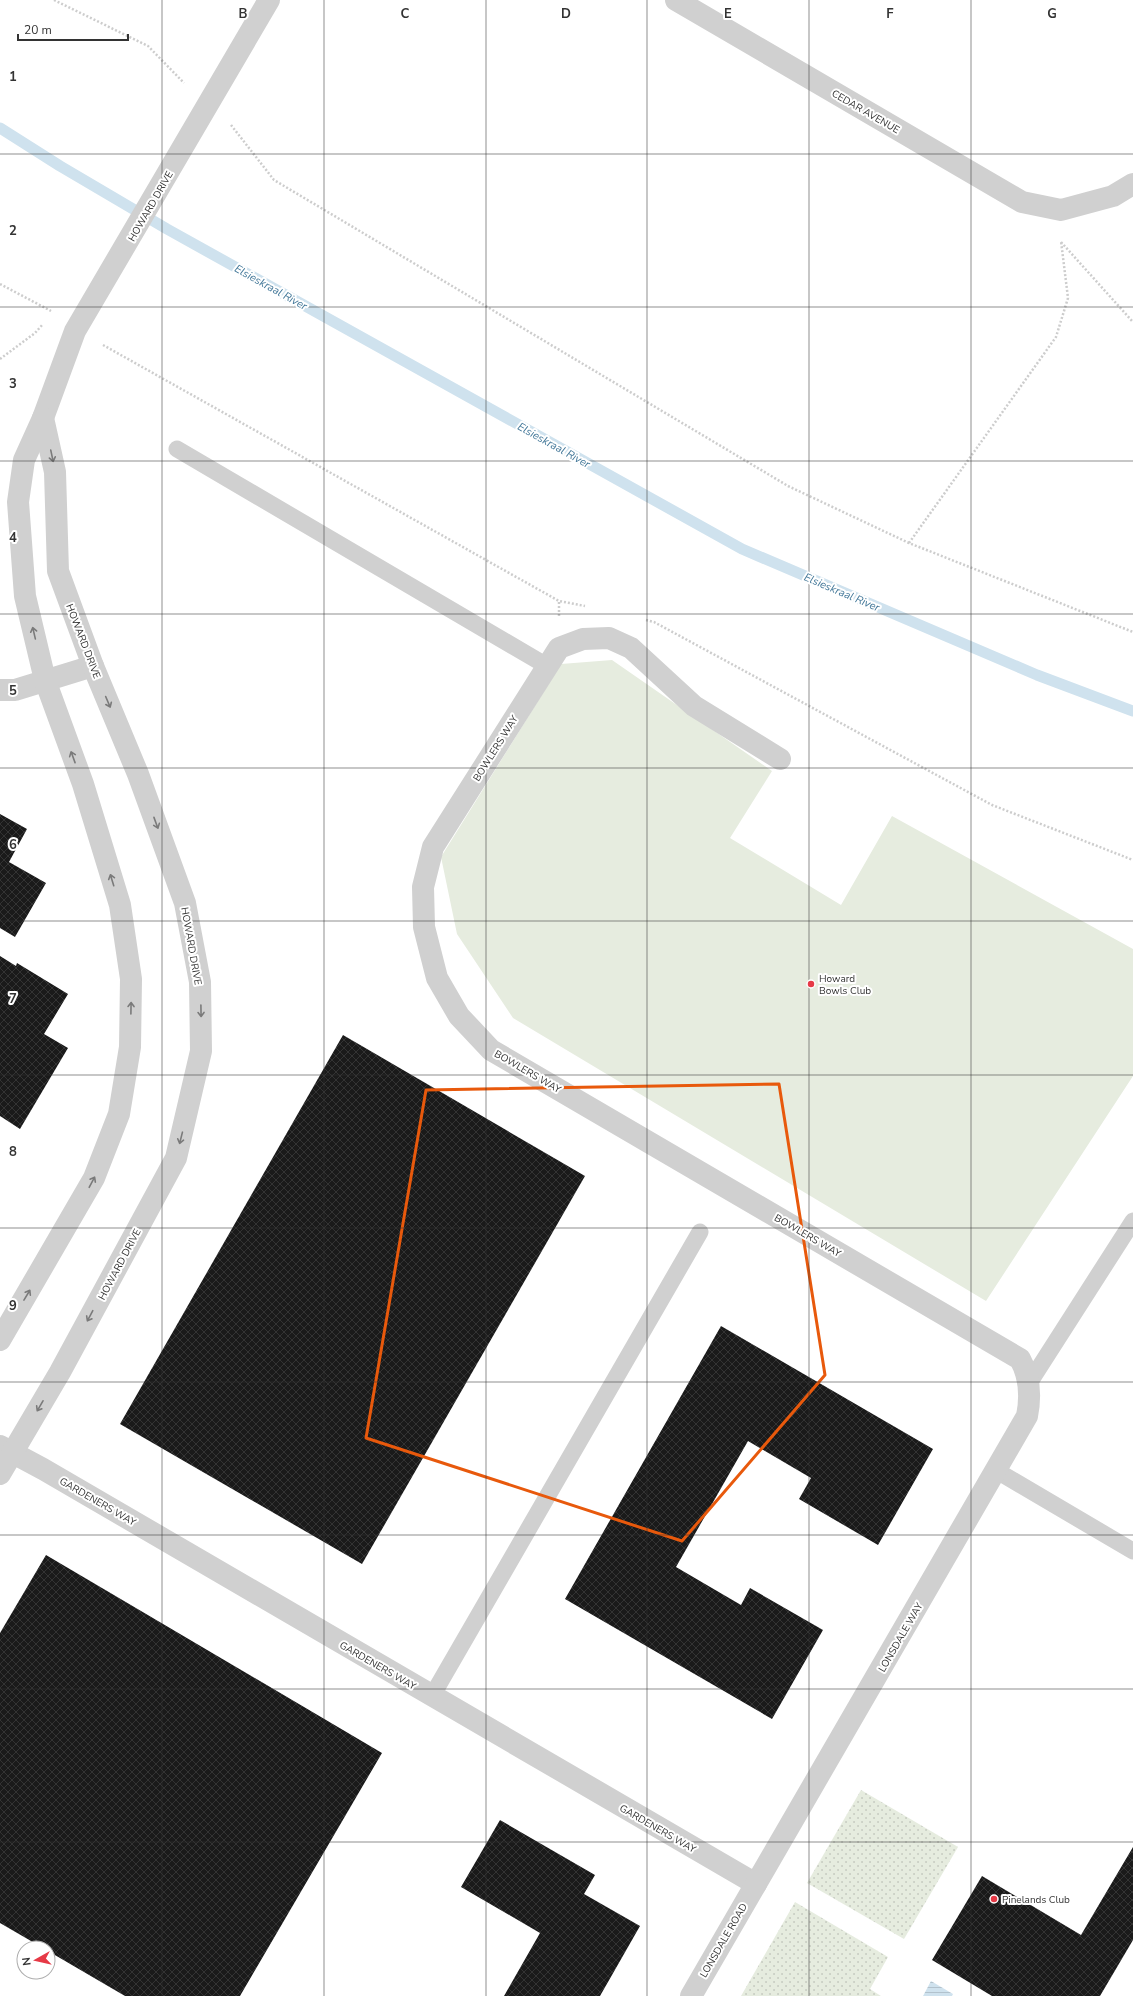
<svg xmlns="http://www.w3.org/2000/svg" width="1133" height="1996" viewBox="0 0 1133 1996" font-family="'Nunito Sans',sans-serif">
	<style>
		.grass { fill: url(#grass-dots) }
		.pitch { fill: #e6ecdf }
		.water { fill: url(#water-rules) }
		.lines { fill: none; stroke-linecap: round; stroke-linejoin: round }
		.stream { stroke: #cfe2ee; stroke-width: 11 }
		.building { fill: url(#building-cross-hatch) }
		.path { stroke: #cdcdcd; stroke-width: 2.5; stroke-dasharray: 2 2; stroke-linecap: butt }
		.service { stroke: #d0d0d0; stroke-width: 17 }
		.minor { stroke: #d0d0d0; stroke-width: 22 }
		.tertiary { stroke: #d0d0d0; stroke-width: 22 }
		.oneway { stroke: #7a7a7a }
		.marked { fill: none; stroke: #e8590c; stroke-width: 3; stroke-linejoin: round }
		.grid { fill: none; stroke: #333; stroke-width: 1; stroke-opacity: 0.55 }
		.poi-dot { fill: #e63946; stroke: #fff; stroke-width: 1.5 }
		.labels { text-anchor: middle; stroke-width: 4; stroke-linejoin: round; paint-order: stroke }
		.street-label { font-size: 10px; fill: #333; stroke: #fff }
		.poi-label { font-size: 10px; fill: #333; stroke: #fff; text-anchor: start }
		.water-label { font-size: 11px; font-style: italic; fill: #3f7597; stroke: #fff }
		.grid-label { font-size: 13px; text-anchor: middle; font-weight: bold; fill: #333; stroke: #fff; stroke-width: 4; stroke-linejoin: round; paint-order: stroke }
	</style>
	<defs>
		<pattern id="grass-dots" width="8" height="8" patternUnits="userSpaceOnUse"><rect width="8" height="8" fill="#e6ecdf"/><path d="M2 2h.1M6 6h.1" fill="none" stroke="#c6cbc0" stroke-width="1.8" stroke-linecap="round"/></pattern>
		<pattern id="water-rules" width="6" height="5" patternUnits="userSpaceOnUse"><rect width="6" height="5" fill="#cfe2ee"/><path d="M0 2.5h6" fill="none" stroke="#b2c2cd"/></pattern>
		<pattern id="building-cross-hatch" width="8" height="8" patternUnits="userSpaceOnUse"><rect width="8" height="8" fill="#1a1a1a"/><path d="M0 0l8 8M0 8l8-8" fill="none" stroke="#333"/></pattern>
	</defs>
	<rect width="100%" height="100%" fill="#fff"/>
	<g class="grass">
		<path d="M861,1790L958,1847L904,1939L807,1883Z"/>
		<path d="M795,1902L888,1957L870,1989L881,1996H741Z"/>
	</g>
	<path class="pitch" d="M612,660L772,771L730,838L841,905L892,816L1133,949V1076L986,1301L513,1018L457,934L441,857L561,664Z"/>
	<path class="water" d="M931,1981L953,1994L952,1996H923Z"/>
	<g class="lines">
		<path class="stream" d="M0,128L60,166L167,229L742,549L1037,675L1133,711"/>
	</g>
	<g class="building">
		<path d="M0,814L27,829L9,862L46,883L15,937L0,928Z"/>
		<path d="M0,956L16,966L17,963L68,994L44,1034L68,1048L20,1129L0,1116Z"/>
		<path d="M343,1035L585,1176L362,1564L120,1424Z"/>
		<path d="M721,1326L933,1449L878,1545L799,1499L811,1478L748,1441L676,1567L741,1605L750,1588L823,1630L772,1719L565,1599Z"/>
		<path d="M46,1555L382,1753L240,1996H125L48,1951V1948H43L0,1923V1633Z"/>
		<path d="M500,1820L595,1875L584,1894L640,1926L600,1996H504L540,1933L461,1887Z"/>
		<path d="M1133,1847V1940L1100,1996H992L932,1960L982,1876L1081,1935Z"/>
	</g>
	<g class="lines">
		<g class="path">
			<path d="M54,0L148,46L184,83"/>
			<path d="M231,125L274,180L788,486L909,543L1133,632"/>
			<path d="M1061,242L1133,322"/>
			<path d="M0,284L51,311"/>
			<path d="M103,345L559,601L585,606"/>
			<path d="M0,359L35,333L43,324"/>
			<path d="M909,543L1056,337L1068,298L1061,241"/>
			<path d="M559,616V601"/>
			<path d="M646,620L654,622L992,805L1133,860"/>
		</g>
		<g class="service">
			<path d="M177,449L547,666"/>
			<path d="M1028,1385L1133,1221"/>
			<path d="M997,1471L1133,1551"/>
			<path d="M432,1696L700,1232"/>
		</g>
		<g class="minor">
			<path d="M676,0L1022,202L1061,210L1113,196L1133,184"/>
			<path d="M0,690H15L93,666"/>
			<path d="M0,1446L43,1469L756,1884"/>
			<path d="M691,1996L1027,1416C1031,1396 1030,1377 1020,1359L491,1050L459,1016L437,978L424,927L423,887L433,847L559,648L583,639L609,638L631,648L694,706L780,759"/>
		</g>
		<g class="tertiary">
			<path d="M0,1340L94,1178L119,1114L130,1047L131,979L120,905L83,784L45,680L25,596L18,502L24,460L43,418L75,331L269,0"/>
			<path d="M0,1474L60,1372L176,1158L201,1051L200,982L185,903L138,774L93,666L58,571L55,472L43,418"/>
		</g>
	</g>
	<defs><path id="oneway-shaft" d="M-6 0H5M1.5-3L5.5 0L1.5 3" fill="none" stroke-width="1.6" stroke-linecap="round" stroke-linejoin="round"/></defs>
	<g class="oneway">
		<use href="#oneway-shaft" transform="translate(52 456) rotate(78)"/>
		<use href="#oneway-shaft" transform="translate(34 633) rotate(-103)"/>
		<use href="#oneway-shaft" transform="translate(108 702) rotate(67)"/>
		<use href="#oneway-shaft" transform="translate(73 757) rotate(-110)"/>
		<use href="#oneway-shaft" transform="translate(156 823) rotate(70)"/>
		<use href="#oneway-shaft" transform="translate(112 880) rotate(-107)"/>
		<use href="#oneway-shaft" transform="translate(131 1008) rotate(-89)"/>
		<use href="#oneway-shaft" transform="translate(201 1011) rotate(89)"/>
		<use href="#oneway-shaft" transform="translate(181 1138) rotate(104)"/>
		<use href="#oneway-shaft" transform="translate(92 1182) rotate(-62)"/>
		<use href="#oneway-shaft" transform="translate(27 1295) rotate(-59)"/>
		<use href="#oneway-shaft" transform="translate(90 1316) rotate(118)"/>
		<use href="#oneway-shaft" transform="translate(40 1406) rotate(120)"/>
	</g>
	<path class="marked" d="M779,1084L825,1375L682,1541L366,1438L426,1090Z"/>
	<path class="grid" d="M162,0V1996M324,0V1996M486,0V1996M647,0V1996M809,0V1996M971,0V1996M0,154H1133M0,307H1133M0,461H1133M0,614H1133M0,768H1133M0,921H1133M0,1075H1133M0,1228H1133M0,1382H1133M0,1535H1133M0,1689H1133M0,1842H1133"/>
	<g class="poi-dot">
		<circle cx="811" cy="984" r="4"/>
		<circle cx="994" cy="1899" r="4"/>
	</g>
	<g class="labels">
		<g class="street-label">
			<text transform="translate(866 111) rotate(30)" y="4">CEDAR AVENUE</text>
			<text transform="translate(150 206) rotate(-60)" y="4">HOWARD DRIVE</text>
			<text transform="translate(84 641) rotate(69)" y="4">HOWARD DRIVE</text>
			<text transform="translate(495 748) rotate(-58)" y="4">BOWLERS WAY</text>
			<text transform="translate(192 946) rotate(80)" y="4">HOWARD DRIVE</text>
			<text transform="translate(528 1071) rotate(30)" y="4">BOWLERS WAY</text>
			<text transform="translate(808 1235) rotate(30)" y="4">BOWLERS WAY</text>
			<text transform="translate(119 1264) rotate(-62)" y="4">HOWARD DRIVE</text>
			<text transform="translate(98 1501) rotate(30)" y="4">GARDENERS WAY</text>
			<text transform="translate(900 1637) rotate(-60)" y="4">LONSDALE WAY</text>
			<text transform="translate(378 1665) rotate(30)" y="4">GARDENERS WAY</text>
			<text transform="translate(658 1828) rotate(30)" y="4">GARDENERS WAY</text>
			<text transform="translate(723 1940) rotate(-60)" y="4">LONSDALE ROAD</text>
		</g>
		<g class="poi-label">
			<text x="819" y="982">Howard<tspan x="819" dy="12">Bowls Club</tspan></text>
			<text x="1002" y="1903">Pinelands Club</text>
		</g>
		<g class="water-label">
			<text transform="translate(271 287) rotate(29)" y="4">Elsieskraal River</text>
			<text transform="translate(554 445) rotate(29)" y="4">Elsieskraal River</text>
			<text transform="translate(842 592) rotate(23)" y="4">Elsieskraal River</text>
		</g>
	</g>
	<g class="grid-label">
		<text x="243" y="18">B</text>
		<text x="405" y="18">C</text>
		<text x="566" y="18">D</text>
		<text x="728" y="18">E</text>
		<text x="890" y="18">F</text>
		<text x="1052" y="18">G</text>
		<text x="13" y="81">1</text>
		<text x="13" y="235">2</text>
		<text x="13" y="388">3</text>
		<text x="13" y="542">4</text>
		<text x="13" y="695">5</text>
		<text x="13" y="849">6</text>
		<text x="13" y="1003">7</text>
		<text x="13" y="1156">8</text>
		<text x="13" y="1310">9</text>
	</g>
	<g transform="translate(36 1960) rotate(262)"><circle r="19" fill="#ffffff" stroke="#adadad"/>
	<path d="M0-3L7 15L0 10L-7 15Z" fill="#e63946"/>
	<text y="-6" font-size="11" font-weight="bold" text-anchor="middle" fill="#333333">N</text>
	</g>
	<path d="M18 34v6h110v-6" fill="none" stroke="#333333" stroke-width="2"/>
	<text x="24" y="34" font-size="12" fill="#333333" stroke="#ffffff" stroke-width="3" paint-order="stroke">20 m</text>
</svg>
